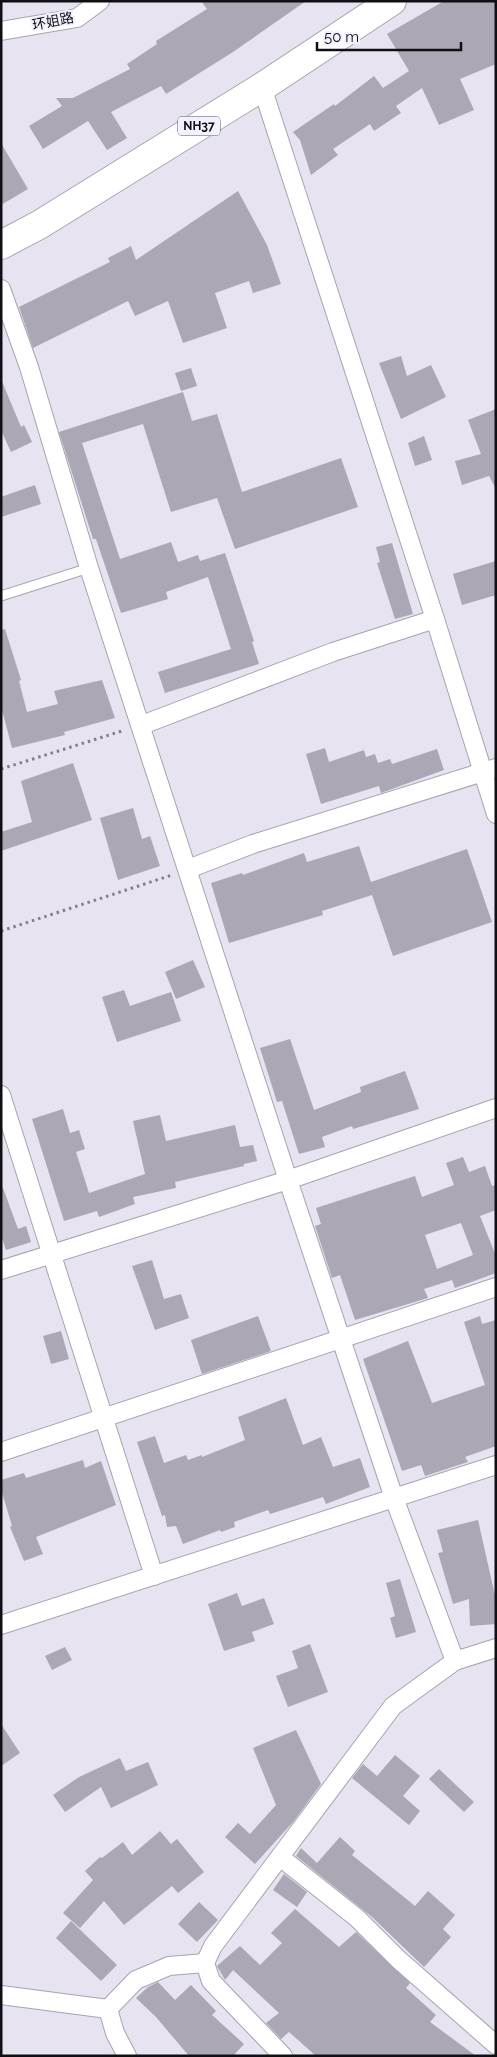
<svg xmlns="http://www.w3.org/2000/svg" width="497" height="2057" viewBox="0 0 497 2057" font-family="Raleway,'Noto Sans SC',sans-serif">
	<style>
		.building { fill: #aba7b4; fill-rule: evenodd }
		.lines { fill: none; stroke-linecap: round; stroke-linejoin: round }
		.lane-casing { stroke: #a7a3b0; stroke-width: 11 }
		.street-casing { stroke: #a7a3b0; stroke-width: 20 }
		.highway-casing { stroke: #a7a3b0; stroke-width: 30 }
		.path { stroke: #827f89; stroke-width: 3; stroke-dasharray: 2.5 4; stroke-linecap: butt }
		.lane { stroke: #fff; stroke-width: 9 }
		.street { stroke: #fff; stroke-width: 18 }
		.highway { stroke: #fff; stroke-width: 28 }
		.labels { text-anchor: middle; stroke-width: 4; stroke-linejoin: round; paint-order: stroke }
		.shield { fill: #f4f1fe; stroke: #54535a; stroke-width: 1 }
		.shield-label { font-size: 12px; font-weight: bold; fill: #100f14 }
		.street-label { font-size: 14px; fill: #100f14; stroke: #f4f1fe }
	</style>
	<rect width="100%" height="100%" fill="#e7e3f1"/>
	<g class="building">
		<path d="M201,1H306L233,52L166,94L161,86L111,112L127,138L107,150L88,121L43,149L29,126L62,106L56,98H73L130,69L127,64L157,44L156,41L207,9Z"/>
		<path d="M444,1H496V64L460,79L474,110L439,125L422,88L396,106L401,113L374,131L370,124L333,149L338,155L311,175L300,140L293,132L334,104L335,106L374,76L383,88L409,71L387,34Z"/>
		<path d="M1,143L28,189L1,205Z"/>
		<path d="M238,191L267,245L281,284L253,293L249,281L215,293L227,328L183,343L168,301L135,316L128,301L33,348L19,307L110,262L108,258L131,246L136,260Z"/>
		<path d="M401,356L407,376L431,365L446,397L401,419L379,363Z"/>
		<path d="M191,368L197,386L181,391L175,373Z"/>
		<path d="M1,379L21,427L24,425L32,442L11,452L1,430Z"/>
		<path d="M183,392L192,421L217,414L242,492L341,458L358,507L235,549L217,498L171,512L143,424L82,443L120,559L171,542L178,562L198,555L200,561L225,553L254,641L252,642L259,664L165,693L158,672L231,649L208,577L166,592L168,599L121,613L96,539H93L59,432Z"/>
		<path d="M496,409V489L489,476L462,485L455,461L481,454L468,420Z"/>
		<path d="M424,436L432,460L415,466L408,443Z"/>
		<path d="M35,485L41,504L1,517V497Z"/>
		<path d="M392,543L413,614L395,619L377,563L380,562L376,547Z"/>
		<path d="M496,561V595L462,605L453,574Z"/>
		<path d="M5,629L21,680L19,681L27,712L58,704L54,691L102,680L115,718L64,732L65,735L12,748L1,706V630Z"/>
		<path d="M325,748L329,762L364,750L366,757L375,754L378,763L390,759L392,764L437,749L444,770L381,793L379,786L321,804L306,754Z"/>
		<path d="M73,763L92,820L1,851V832L32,822L21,781Z"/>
		<path d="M133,808L142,839L150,836L160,866L118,880L100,818Z"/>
		<path d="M359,846L371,882L467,849L492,922L393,956L372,895L322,911L323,915L229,943L211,883L242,873L243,875L304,853L307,862Z"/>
		<path d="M193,960L205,987L176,999L165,972Z"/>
		<path d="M124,990L130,1006L171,992L181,1021L117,1042L102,997Z"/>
		<path d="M290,1039L314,1110L361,1092L360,1087L405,1071L419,1109L353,1129L352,1126L322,1137L325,1147L299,1154L282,1101L277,1102L260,1048Z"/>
		<path d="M63,1109L70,1133L79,1130L85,1149L76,1152L89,1193L145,1174L133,1121L160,1115L166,1141L235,1125L240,1147L253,1145L257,1161L244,1164V1166L175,1182L176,1188L133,1197L135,1204L99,1217L97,1211L64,1221L32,1119Z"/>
		<path d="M463,1157L469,1172L485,1166L492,1186L496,1185V1210L480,1216L496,1256V1273L455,1288L452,1280L424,1289L428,1298L355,1320L340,1275L332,1278L315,1226L321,1224L316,1208L415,1176L422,1197L454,1185L446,1163ZM461,1223L473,1255L437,1269L425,1235Z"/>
		<path d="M1,1188H3L18,1229L26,1226L31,1242L6,1250L1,1235Z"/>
		<path d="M152,1260L164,1299L181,1294L189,1318L155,1330L132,1266Z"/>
		<path d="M258,1316L271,1351L202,1374L191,1340Z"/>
		<path d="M480,1316L482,1324L496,1320V1446L465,1457L468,1462L425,1476L421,1465L402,1471L363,1359L408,1341L432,1403L485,1385L464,1322Z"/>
		<path d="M61,1331L69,1359L51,1364L43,1336Z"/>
		<path d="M286,1398L303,1445L321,1437L333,1467L360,1458L370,1487L326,1504L323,1497L270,1514L268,1510L234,1522L235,1527L221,1532L220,1530L183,1544L176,1526L167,1527L165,1515L162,1516L137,1442L155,1436L164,1463L186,1455L188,1460L202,1455V1457L245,1440L238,1417Z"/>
		<path d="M83,1460L85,1468L101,1461L116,1505L36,1537L43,1554L24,1561L10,1527L12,1526L1,1489V1480L24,1473L26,1478Z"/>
		<path d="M478,1520L496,1600V1624L470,1626L469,1599L453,1604L438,1553L443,1552L437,1530Z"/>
		<path d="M400,1579L416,1632L396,1638L390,1618L395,1616L386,1583Z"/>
		<path d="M237,1593L242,1606L264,1598L274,1624L252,1632L255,1641L224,1651L208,1604Z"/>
		<path d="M310,1644L328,1692L288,1707L276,1676L298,1668L292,1651Z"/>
		<path d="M65,1647L72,1660L52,1670L45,1656Z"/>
		<path d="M1,1724L20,1753L1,1766Z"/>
		<path d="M296,1730L321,1784L293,1822L255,1864L225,1837L238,1823L250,1834L276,1805L253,1748Z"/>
		<path d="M395,1755L420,1776L403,1796L420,1811L409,1825L352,1778L363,1764L377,1776Z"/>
		<path d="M120,1758L126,1771L148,1762L158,1785L111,1808L101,1787L65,1812L53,1795L79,1777Z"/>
		<path d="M439,1769L474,1802L464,1812L429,1779Z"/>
		<path d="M160,1831L171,1844L177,1839L204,1872L178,1893L172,1886L124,1925L104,1901L80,1928L63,1913L93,1880L85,1871L100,1857L102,1858L123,1842L132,1855Z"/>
		<path d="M340,1837L355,1851L352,1855L415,1906L428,1891L455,1915L443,1929L451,1937L424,1967L372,1917L296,1856L301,1848L317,1863Z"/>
		<path d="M284,1874L307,1892L297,1907L273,1890Z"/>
		<path d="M199,1902L218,1920L197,1942L178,1924Z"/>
		<path d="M295,1909L339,1947L356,1932L410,1983L406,1988L436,2015L430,2022L476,2056H316L289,2032L281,2039L266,2023L279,2013L233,1970L225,1980L217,1966L240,1946L260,1965L282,1943L271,1933Z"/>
		<path d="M71,1921L117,1965L101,1981L56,1938Z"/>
		<path d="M158,1982L175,2000L191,1985L216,2011L212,2015L244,2044L233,2056H189L156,2017L136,1998L148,1987Z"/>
	</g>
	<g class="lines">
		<defs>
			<path id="lane" d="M1,596L89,568"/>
			<g id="street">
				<path d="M1,31L77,18L100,1"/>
				<path d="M262,87L435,619L496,814"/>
				<path d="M1,289L29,367L89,568L288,1180L394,1498L455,1661"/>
				<path d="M142,725L333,652L435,619"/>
				<path d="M188,869L253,844L496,768"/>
				<path d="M1,1095L154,1576"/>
				<path d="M1,1270L288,1180L496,1108"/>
				<path d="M1,1452L496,1287"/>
				<path d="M1,1625L496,1465"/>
				<path d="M280,1857L357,1918L398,1959L496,2045"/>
				<path d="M1,1995L108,2009"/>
				<path d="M127,2056L115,2033L108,2009L136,1980L169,1966L205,1963"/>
				<path d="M283,2056L211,1981L205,1963L213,1946L393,1706L455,1661L496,1648"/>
			</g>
			<path id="highway" d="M1,245L39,225L262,87L392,1"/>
		</defs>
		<use href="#lane" class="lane-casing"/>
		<use href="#street" class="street-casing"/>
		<use href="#highway" class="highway-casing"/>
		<g class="path">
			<path d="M1,769L125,730"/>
			<path d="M1,931L172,875"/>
		</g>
		<use href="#lane" class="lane"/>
		<use href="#street" class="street"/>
		<use href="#highway" class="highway"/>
	</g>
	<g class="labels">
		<rect class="shield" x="178" y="116.5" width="42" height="19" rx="4"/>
		<g class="shield-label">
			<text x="199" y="130">NH37</text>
		</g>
		<g class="street-label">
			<text transform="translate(53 21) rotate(-11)" y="5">环姐路</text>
		</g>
	</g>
	<rect width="497" height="2057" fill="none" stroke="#100f14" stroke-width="5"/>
	<path d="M317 42v8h144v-8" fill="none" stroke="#100f14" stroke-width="2.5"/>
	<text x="324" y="42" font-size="15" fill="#100f14" stroke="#f4f1fe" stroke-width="4" paint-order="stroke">50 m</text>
</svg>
